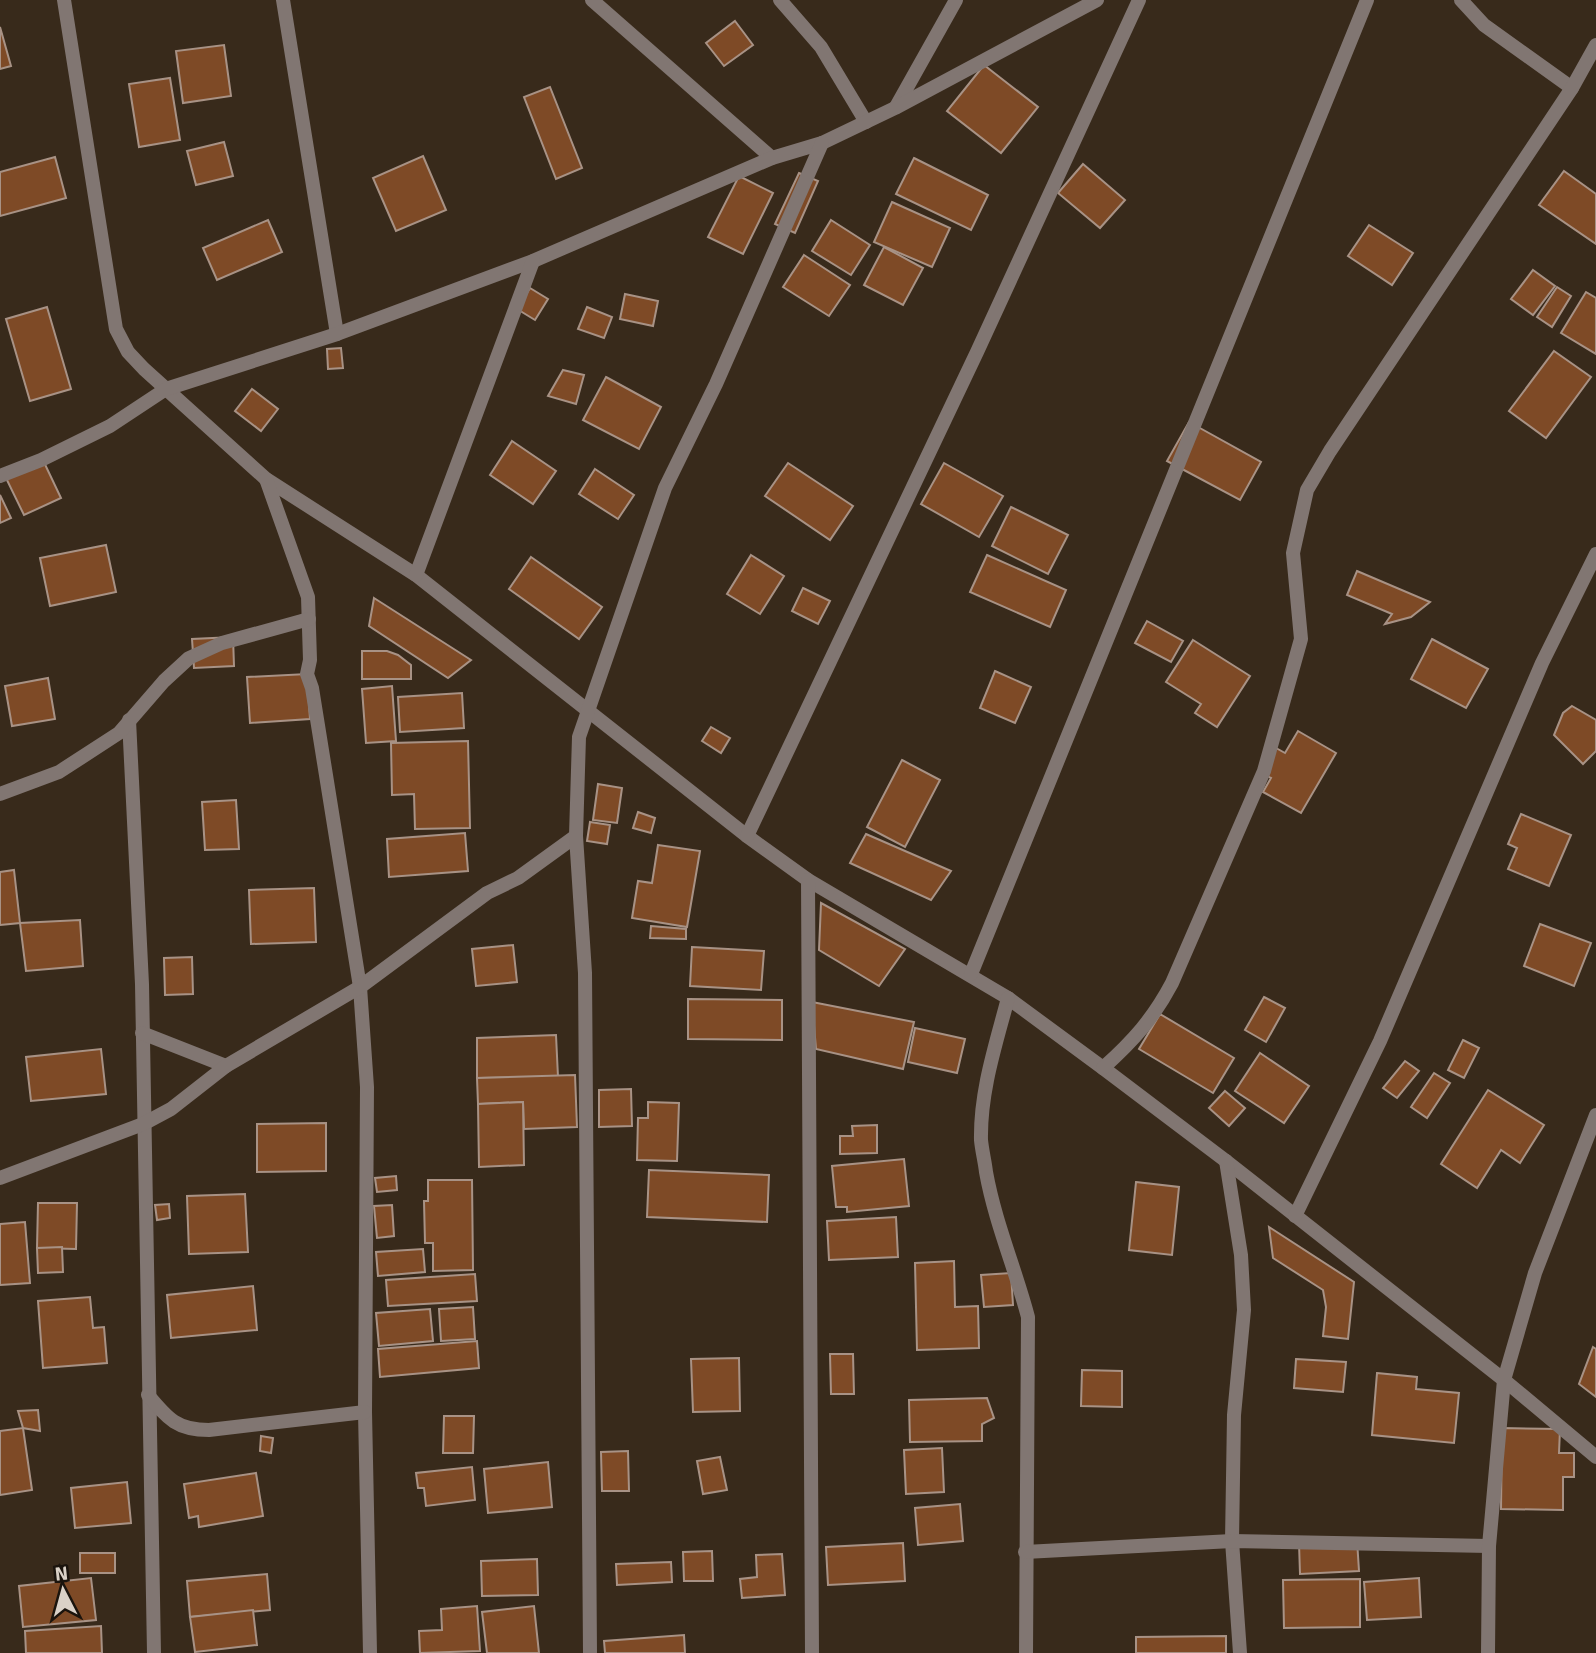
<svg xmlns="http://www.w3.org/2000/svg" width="1596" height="1653" viewBox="0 0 1596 1653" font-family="Signika,sans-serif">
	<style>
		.building { fill: #7e4a26; stroke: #a89285; stroke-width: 2 }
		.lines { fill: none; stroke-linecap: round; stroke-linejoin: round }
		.minor { stroke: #817672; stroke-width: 14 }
	</style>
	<rect width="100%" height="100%" fill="#382a1b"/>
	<g class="building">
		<path d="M735,21L753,45L724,66L706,43Z"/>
		<path d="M0,27L11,66L0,69Z"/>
		<path d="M224,45L231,96L183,103L176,51Z"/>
		<path d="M984,65L1038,107L1001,153L947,111Z"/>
		<path d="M170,78L180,140L139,147L129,84Z"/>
		<path d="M550,87L582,168L556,179L524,97Z"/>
		<path d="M224,142L233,176L196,185L187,151Z"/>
		<path d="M423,156L446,210L396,231L373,178Z"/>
		<path d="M55,157L66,198L0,216V172Z"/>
		<path d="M914,158L988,195L971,230L896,194Z"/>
		<path d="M1083,164L1125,200L1100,228L1058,193Z"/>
		<path d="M1564,171L1596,194V244L1539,205Z"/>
		<path d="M799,173L818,181L795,233L775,224Z"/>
		<path d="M739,176L773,193L743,254L708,237Z"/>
		<path d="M892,202L950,228L932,267L874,242Z"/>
		<path d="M268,220L282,252L217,280L203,248Z"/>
		<path d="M831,220L870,245L851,275L812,251Z"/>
		<path d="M1369,225L1413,253L1392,285L1348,256Z"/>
		<path d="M884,247L923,268L903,305L864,285Z"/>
		<path d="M804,255L850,285L829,316L783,287Z"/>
		<path d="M1533,270L1555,286L1533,315L1511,299Z"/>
		<path d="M1557,287L1571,296L1552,327L1537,317Z"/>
		<path d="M530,288L548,299L535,320L517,309Z"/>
		<path d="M1586,292L1596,298V354L1561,333Z"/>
		<path d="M625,294L658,301L653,326L620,319Z"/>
		<path d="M47,307L71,389L30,401L6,319Z"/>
		<path d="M587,307L612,317L604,338L578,329Z"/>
		<path d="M341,348L343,368L328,369L327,349Z"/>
		<path d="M1554,351L1591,377L1546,438L1509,411Z"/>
		<path d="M563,370L584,375L576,404L548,396Z"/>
		<path d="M606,377L661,407L639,449L583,420Z"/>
		<path d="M252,389L278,409L261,431L235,411Z"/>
		<path d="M1189,422L1261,462L1240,500L1167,461Z"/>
		<path d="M512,441L556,471L533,504L490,475Z"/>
		<path d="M41,456L61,498L24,515L4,474Z"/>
		<path d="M788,463L853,506L830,540L765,496Z"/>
		<path d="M944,463L1003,496L979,537L921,504Z"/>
		<path d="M595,469L634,495L618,519L579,494Z"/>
		<path d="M0,495L11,518L0,523Z"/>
		<path d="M1011,507L1068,535L1048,574L992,546Z"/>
		<path d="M106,545L116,592L50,606L40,558Z"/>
		<path d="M751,555L784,576L760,614L727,594Z"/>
		<path d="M987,555L1066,590L1050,627L970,592Z"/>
		<path d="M531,557L602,607L579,639L509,589Z"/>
		<path d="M1357,571L1430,602L1411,617L1385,624L1392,614L1347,595Z"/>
		<path d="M803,588L830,601L818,624L792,611Z"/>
		<path d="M374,598L471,660L448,678L369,626Z"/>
		<path d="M1147,621L1183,641L1171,662L1135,643Z"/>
		<path d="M233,637L234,666L194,668L192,639Z"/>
		<path d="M1432,639L1488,669L1466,708L1411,679Z"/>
		<path d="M1193,640L1250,676L1217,727L1195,713L1201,704L1166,682Z"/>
		<path d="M362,651H387L398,655L411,665V679H362Z"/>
		<path d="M995,671L1031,687L1015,723L980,708Z"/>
		<path d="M307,674L310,719L250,723L247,677Z"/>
		<path d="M48,678L55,719L12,726L5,686Z"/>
		<path d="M392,686L396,741L366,743L362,689Z"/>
		<path d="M462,693L464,728L400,732L398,697Z"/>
		<path d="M1572,706L1596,720V751L1583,764L1554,735L1563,713Z"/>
		<path d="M711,727L730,738L721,753L702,741Z"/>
		<path d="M1298,731L1336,753L1301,813L1263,792L1271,778L1262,773L1276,748L1285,753Z"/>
		<path d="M468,741L470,828L415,829L414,794L392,795L391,743Z"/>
		<path d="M902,760L940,780L905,847L867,827Z"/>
		<path d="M598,784L622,788L617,823L593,820Z"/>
		<path d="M236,800L239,849L205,850L202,802Z"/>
		<path d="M638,812L655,818L651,833L633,828Z"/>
		<path d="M1521,814L1571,835L1549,886L1508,869L1517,848L1508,844Z"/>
		<path d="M590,822L610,825L607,844L587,841Z"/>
		<path d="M465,833L468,871L389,877L387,839Z"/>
		<path d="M866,834L951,871L931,900L850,863Z"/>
		<path d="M658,845L700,851L687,927L632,918L638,881L652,883Z"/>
		<path d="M14,870L20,923L0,925V872Z"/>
		<path d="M314,888L316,942L251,944L249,890Z"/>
		<path d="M821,903L905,949L879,986L819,950Z"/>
		<path d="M80,920L83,966L26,971L20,923Z"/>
		<path d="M1540,924L1591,943L1574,986L1524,966Z"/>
		<path d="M651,926L686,929V939L650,938Z"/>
		<path d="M513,945L517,982L476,986L472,949Z"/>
		<path d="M692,947L764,951L761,990L690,986Z"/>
		<path d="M192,957L193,994L165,995L164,958Z"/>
		<path d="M1264,997L1285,1008L1266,1042L1245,1030Z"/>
		<path d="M688,999L782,1000V1040L688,1039Z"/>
		<path d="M812,1002L914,1022L903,1069L816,1049Z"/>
		<path d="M1160,1014L1234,1058L1213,1093L1139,1049Z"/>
		<path d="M915,1028L965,1039L957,1073L908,1062Z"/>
		<path d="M556,1035L558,1077L477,1078V1038Z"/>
		<path d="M1463,1040L1479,1048L1464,1078L1448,1070Z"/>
		<path d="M101,1049L106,1094L31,1101L26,1057Z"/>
		<path d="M1260,1053L1309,1086L1284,1123L1235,1091Z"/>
		<path d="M1405,1061L1419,1071L1397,1098L1383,1088Z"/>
		<path d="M1434,1073L1450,1083L1427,1118L1411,1107Z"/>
		<path d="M575,1075L577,1127L524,1129L523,1102L478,1104L477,1078Z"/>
		<path d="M631,1089L632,1126L599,1127V1090Z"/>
		<path d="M1488,1090L1544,1125L1520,1163L1501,1150L1477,1188L1441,1164Z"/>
		<path d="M1225,1091L1245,1108L1229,1126L1209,1108Z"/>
		<path d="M523,1102L524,1165L479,1167L478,1104Z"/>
		<path d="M648,1102L679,1103L677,1161L637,1160L638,1118H648Z"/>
		<path d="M326,1123V1171L257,1172V1124Z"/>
		<path d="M877,1125V1153L840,1154V1136H853L852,1126Z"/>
		<path d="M904,1159L909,1206L847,1212V1207H836L832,1166Z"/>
		<path d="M649,1170L769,1175L767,1222L647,1217Z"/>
		<path d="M396,1176L397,1190L377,1192L375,1178Z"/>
		<path d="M428,1180H472L473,1270L433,1271V1243H425L424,1201H428Z"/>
		<path d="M1136,1182L1179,1187L1172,1255L1129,1250Z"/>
		<path d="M245,1194L248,1252L189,1254L187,1196Z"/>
		<path d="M38,1203H77L76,1249L37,1248Z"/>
		<path d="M169,1204L170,1218L157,1220L155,1205Z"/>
		<path d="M392,1205L394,1236L377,1238L374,1206Z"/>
		<path d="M896,1217L898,1257L829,1260L827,1221Z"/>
		<path d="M25,1222L30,1283L0,1285V1224Z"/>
		<path d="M1269,1227L1354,1282L1348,1339L1323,1336L1326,1307L1323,1290L1273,1258Z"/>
		<path d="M62,1247L63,1272L38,1273L37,1248Z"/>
		<path d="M423,1249L425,1272L378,1276L376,1252Z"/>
		<path d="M954,1261L955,1307L978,1306L979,1348L917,1350L915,1263Z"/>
		<path d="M1011,1273L1013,1305L984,1307L981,1275Z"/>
		<path d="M475,1274L477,1301L388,1306L386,1280Z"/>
		<path d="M253,1286L257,1330L171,1338L167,1295Z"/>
		<path d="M90,1297L93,1328L104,1327L107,1363L43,1368L38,1301Z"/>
		<path d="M473,1307L475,1339L441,1341L439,1309Z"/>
		<path d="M430,1309L433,1341L379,1346L376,1313Z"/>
		<path d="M477,1341L479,1368L380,1377L378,1349Z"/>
		<path d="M1593,1347L1596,1349V1397L1579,1384Z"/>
		<path d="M830,1354H853L854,1394H831Z"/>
		<path d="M739,1358L740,1411L693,1412L691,1359Z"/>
		<path d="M1296,1359L1346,1362L1343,1392L1294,1388Z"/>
		<path d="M1082,1370L1122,1371V1407L1081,1406Z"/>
		<path d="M1377,1373L1417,1377L1416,1389L1459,1393L1454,1443L1372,1435Z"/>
		<path d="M987,1398L994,1418L982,1424V1441L910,1442L909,1400Z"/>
		<path d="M38,1410L40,1431L23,1428L18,1411Z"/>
		<path d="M444,1416H474L473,1453H443Z"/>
		<path d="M23,1428L32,1490L0,1495V1431Z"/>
		<path d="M1502,1428L1560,1429L1559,1453H1574V1477H1563V1510L1501,1509Z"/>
		<path d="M261,1436L273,1438L271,1453L260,1451Z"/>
		<path d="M942,1448L944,1492L906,1494L904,1450Z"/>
		<path d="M628,1451L629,1491H602L601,1452Z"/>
		<path d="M720,1457L727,1490L703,1494L697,1461Z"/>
		<path d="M548,1462L552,1507L488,1513L484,1469Z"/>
		<path d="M472,1467L475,1500L426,1506L424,1488H418L416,1473Z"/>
		<path d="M256,1473L263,1516L199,1527L198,1516L189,1518L184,1484Z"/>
		<path d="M127,1482L131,1523L75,1528L71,1488Z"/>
		<path d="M960,1504L963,1541L918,1545L915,1508Z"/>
		<path d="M1357,1540L1359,1571L1300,1574L1299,1543Z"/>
		<path d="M903,1543L905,1581L828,1585L826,1547Z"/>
		<path d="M712,1551L713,1581H684L683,1552Z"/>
		<rect x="80" y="1553" width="35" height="20"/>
		<path d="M782,1554L785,1595L742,1598L740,1579L757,1577L756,1555Z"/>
		<path d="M537,1559L538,1595L482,1596L481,1561Z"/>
		<path d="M671,1562L672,1582L617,1585L616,1564Z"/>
		<path d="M267,1574L270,1610L190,1617L187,1581Z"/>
		<path d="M91,1578L96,1620L23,1627L19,1586Z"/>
		<path d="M1419,1578L1421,1617L1367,1620L1364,1582Z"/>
		<path d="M1360,1579V1627L1284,1628L1283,1580Z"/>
		<path d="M477,1606L480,1651L420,1653L419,1631L442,1630L441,1609Z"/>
		<path d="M534,1606L539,1653H487L482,1612Z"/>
		<path d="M253,1610L257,1645L195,1652L190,1617Z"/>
		<path d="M101,1626L102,1653H26L25,1631Z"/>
		<path d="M684,1635L685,1653H605L604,1641Z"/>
		<path d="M1226,1636V1653H1136V1637Z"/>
	</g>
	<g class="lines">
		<g class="minor">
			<path d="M64,0L116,329L128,352L144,369L266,479L416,575L747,836L808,880L1008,998L1103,1068L1226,1161L1504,1380L1596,1457"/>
			<path d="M283,0L337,334"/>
			<path d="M592,0L772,158"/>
			<path d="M780,0L821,47L866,122"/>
			<path d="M1461,0L1484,25L1572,88"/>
			<path d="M896,107L956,0"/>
			<path d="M0,476L41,460L110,426L166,389L337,334L533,261L772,158L822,143L895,108L1097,0"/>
			<path d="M266,479L308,597L310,660L307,674L312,688L360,987L367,1087L365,1412L370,1653"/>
			<path d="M416,575L533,261"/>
			<path d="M129,720L142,984L154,1653"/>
			<path d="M0,794L59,772L119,733L164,681L189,658L222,643L309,619"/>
			<path d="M747,836L977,352L1139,0"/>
			<path d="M808,880L812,1653"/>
			<path d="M971,974L1367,0"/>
			<path d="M1008,998C996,1044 980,1091 981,1140C982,1151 985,1162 986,1172C995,1222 1015,1268 1028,1317L1026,1653"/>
			<path d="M142,1033L226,1066"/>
			<path d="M1103,1068C1133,1041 1153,1019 1172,983L1264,771L1301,639L1293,553L1307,490L1330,451L1572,88L1596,45"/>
			<path d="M1226,1161L1241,1255L1244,1310L1234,1415L1232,1541L1240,1653"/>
			<path d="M0,1178L143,1124L171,1109L226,1066L360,987L487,893L518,878L576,836"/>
			<path d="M1295,1216L1380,1041L1542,663L1596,554"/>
			<path d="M148,1395C168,1419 177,1430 209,1430L365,1412"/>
			<path d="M1025,1552L1232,1541L1489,1546"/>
			<path d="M590,1653L585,973L576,836L579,737L665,488L716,384L822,143"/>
			<path d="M1488,1653L1489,1546L1504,1380L1535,1273L1596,1115"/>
		</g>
	</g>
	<g transform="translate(63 1590) rotate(354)" stroke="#1b140d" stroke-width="5" paint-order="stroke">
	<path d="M0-5L12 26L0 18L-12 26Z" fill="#dad1c7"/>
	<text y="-10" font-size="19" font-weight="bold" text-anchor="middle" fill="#dad1c7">N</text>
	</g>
</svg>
